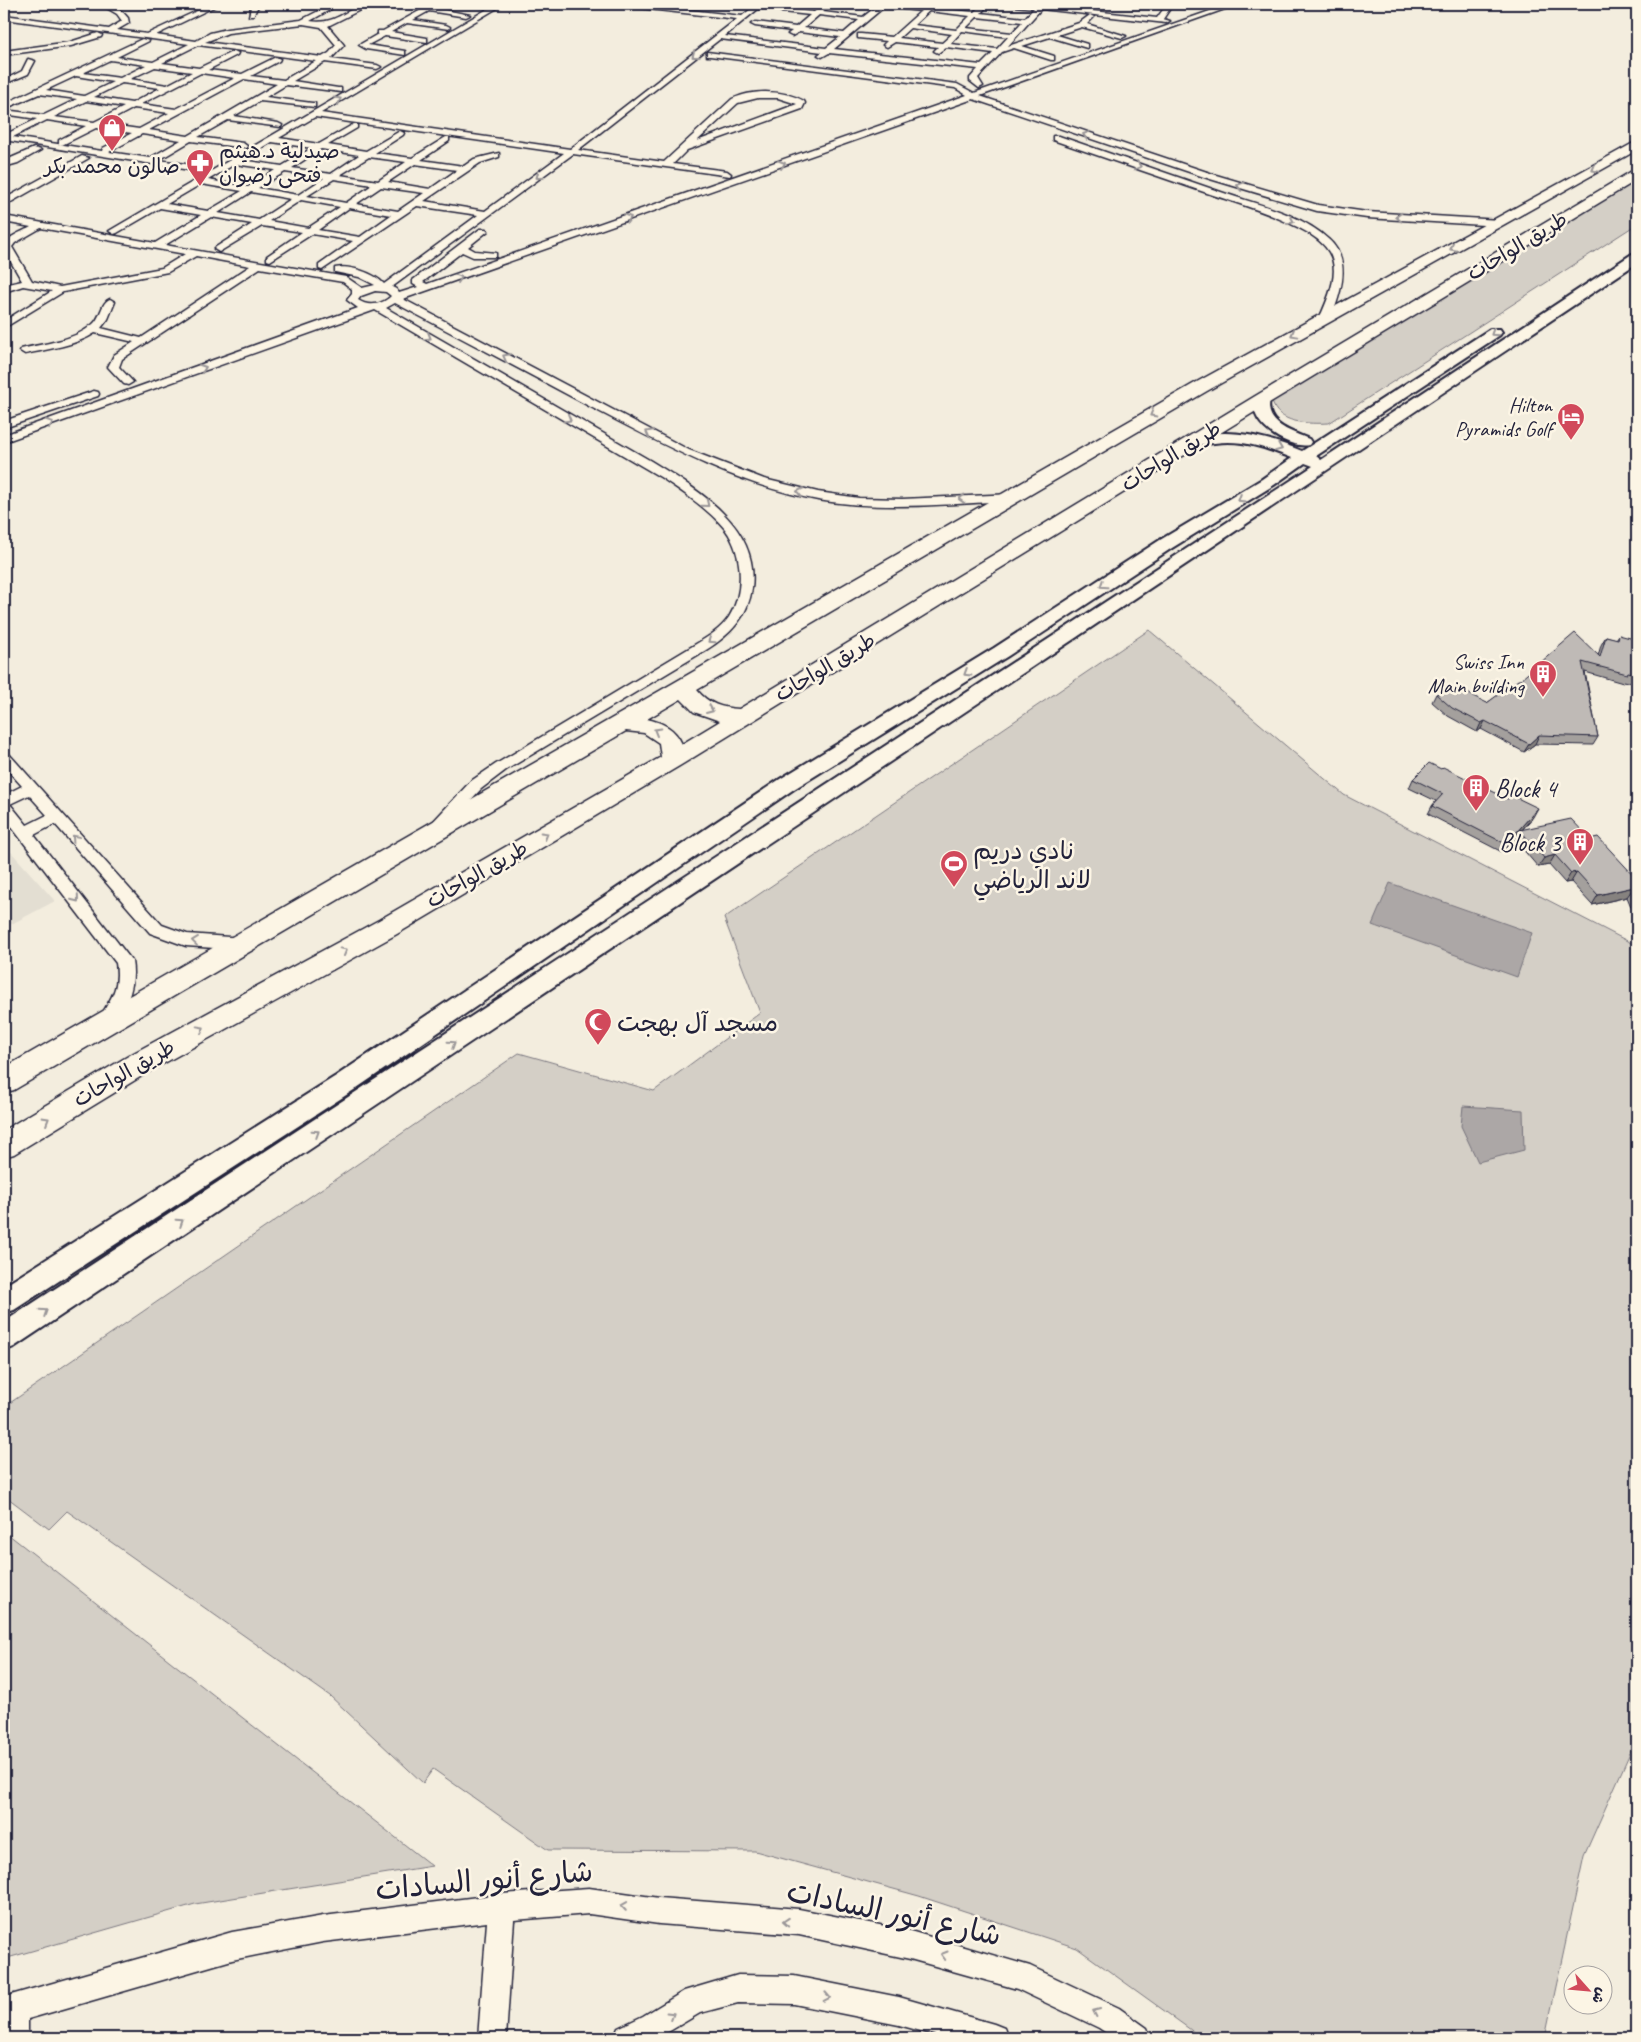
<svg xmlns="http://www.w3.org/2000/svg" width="1641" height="2042" viewBox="0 0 1641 2042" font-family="Caveat,'Playpen Sans Arabic',sans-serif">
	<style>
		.built { fill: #e3ded2 }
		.green { fill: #d4cfc6; stroke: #7b7880 }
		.water { fill: #aca7a6; stroke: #75727b }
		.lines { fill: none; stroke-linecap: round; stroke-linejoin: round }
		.street-casing { stroke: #22223b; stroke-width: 3 }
		.secondary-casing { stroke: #22223b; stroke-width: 4 }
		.highway-casing { stroke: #22223b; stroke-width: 3 }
		.street { fill: #fcf5e5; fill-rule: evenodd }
		.secondary { fill: #fcf5e5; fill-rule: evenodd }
		.highway { fill: #fcf5e5; fill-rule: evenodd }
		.wall { fill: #a4a09d; stroke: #22223b }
		.shaded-wall { fill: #86827f; stroke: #22223b }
		.building { fill: #bfbab6; stroke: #22223b }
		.oneway { stroke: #9a9698 }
		.labels { text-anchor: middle; stroke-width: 5; stroke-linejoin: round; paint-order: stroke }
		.far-poi-label { font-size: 21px; fill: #22223b; stroke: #fcf5e5; text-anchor: end }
		.far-street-label { font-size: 21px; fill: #22223b; stroke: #fcf5e5 }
		.poi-label { font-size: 25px; fill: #22223b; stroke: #fcf5e5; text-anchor: start }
		.near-street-label { font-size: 30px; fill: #22223b; stroke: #fcf5e5 }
	</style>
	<rect width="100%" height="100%" fill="#f3edde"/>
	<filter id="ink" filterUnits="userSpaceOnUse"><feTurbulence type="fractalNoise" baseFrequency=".02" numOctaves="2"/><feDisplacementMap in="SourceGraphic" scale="10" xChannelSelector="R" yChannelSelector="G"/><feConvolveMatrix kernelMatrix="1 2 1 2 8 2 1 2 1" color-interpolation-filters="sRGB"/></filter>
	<g filter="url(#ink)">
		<path class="built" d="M4,844L55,901L4,928Z"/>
		<g class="green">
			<path d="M1637,178V224L1329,423C1309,424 1277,424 1272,401Z"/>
			<path d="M1149,630L1344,795L1637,946V1737L1584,1856L1545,2038H1202L1077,1948L919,1896L755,1851L548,1850L433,1769L423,1783L330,1696L67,1511L49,1529L4,1495V1407L519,1053L654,1091L760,1013L724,918Z"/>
			<path d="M4,1531L432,1866L195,1904L4,1959Z"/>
		</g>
		<g class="water">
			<path d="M1390,883L1532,933L1517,977L1372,925Z"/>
			<path d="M1463,1106L1523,1110L1524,1150L1478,1162L1461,1126Z"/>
		</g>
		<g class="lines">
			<defs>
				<g id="street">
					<path d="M100,4C112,4 120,8 128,18L129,23L117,30L147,34L212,4H220L156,35L196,41L210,33L227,29L301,20L332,4H340L310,21C339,26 348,4 372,4L328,26L344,45L331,59L377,65L381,67L377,69L325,62L293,81L338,88H341V92L286,85L266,97L312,103H315V107L260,101L234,116L278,123L282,125L281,127L228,120L198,137L243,143L247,146L246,148L191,141L159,160L205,167L206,169L202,172L4,140V135L37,119L4,114V110L44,115L77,99L39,94L4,109V104L142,39L149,41L117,57L153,62L189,44L4,19V15L109,29L122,21L117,14ZM303,24L321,27L336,45L329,53L322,57L205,42L228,33ZM198,45L316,61L284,80L251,76L279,61L280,59L276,57L242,74L208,70L237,55L238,53L234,51L199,68L162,63ZM110,60L146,65L120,78L83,73ZM155,67L192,72L167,85L130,79ZM201,73L235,78L176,109L141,104ZM76,76L113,82L84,96L46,90ZM244,79L277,84L188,136L149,130ZM122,83L160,88L132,103L94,97ZM86,101L124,107L94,122L54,117ZM134,108L169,113L139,129L104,124ZM47,120L86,126L59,140V144L62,145L96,128L132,133L103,148L102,151L13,137ZM142,134L181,140L150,158L109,152Z"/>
					<path d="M254,4H261L257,8L253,16H249L251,7Z"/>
					<path d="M432,4H440L435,8L470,15L466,17L429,11L413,20L446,25L450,27L449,29L407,23L391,32L427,38V42L385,36L368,45L405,51V55L366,49L359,45L378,34V31H383Z"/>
					<path d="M496,4H504L321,113L570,149L737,19L622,6L619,4H638L742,16L757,4H764L725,36L826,48L840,37L799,32L792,36L788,34L792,31L755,26L751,24L755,22L796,27L810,15L782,12L779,10L780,9L814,12L824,4H831L823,12L863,17L877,6L875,4L924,8L929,4H936L933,8L974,12L982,4H989L981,13L1025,18L1034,8L1014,6L1011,4H1030L1157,18L1167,4H1173L1163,19L1170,21L1166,23L1041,9L1008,46L1079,23L1090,15L1094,17L1087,24L1126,36L1122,38L1082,27L1057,35L1087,44V48L1050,37L1022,46L1054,56V60H1051L1014,48L1002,52L978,78L983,86L979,88L970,81V78L978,69L829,53L822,57L818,55L822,52L720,39L578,150L664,162L732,99C753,89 784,90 804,101L805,103L802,109L687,150L673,164L727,171L731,174L730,176L573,154L392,287L396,289L399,293L418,287L413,284V280L480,229H486L488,231L468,247L475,251L496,253V257H473L462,252L423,282L427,284L967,95L955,88L710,56H707V52L957,84L974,93L1230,4H1239L980,96L1216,175L1318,205L1367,212L1500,220L1505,223L1500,226L1367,218L1317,211L1210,179L973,99L403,299L689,450L764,479L818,492L859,498L902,499L1014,494L1016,497L1014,500L1010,501C946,504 882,511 818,500C734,484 660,443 585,404C522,370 459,337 395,303L386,308L651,461C696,489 760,525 752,588C748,617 730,635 706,650L506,770L481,789L439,834L434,835L429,834L426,830L429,826L471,781L496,764L696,644C708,637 721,629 729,617C745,592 743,553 725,529C707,508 684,493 662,478L375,310L4,442V435L358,308L347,300L352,294V289L343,282L260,268L122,359L119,367L133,382L128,385L124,384L108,367L114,355L134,342L95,333C75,346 48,349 25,354L20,351L21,349C45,343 74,341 93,324C101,318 101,302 110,299L115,302L108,319L101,328L141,338L250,266L196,256L168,272L63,292L4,328V321L52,291L23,286L4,292V285L22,281L4,250C4,237 22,232 31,227L4,222V216L155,243L201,215L160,208L117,233L114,234L109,231ZM884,7L921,11L892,37L861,34H858V38L887,41L883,45L887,47L895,42L938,47L934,51L938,53L946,47L993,53L981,65L834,49ZM929,11L970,16L956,30L914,25ZM819,15L859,20L844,33L804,28ZM977,17L1022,22L1012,33L966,28ZM910,28L952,34L942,43L899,38ZM962,31L1008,37L997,49L950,44ZM758,98H778L797,104L697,141L738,103ZM315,117L564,153L485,211L424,201L480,163L499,157V153L474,159L464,166L421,160L449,141V137H446L412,158L375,153L403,135L404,133L400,131L366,151L328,145L357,128V124H354L319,144L279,138ZM272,142L312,148L282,166L242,160ZM321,149L359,155L331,174L292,168ZM369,157L406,162L378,181L340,175ZM235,164L275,170L248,187L208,180ZM415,164L457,170L430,189L388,182ZM285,172L324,178L298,195L258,188ZM334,179L372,185L346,203L307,196ZM201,184L242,191L208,211L167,204ZM381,187L424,193L398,211L356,204ZM251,192L291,199L259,220L218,213ZM301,200L340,207L308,228L269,221ZM417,206L478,215L384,284C374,273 350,265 335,268V272L359,277L375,285L362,288L346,277L165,245L211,217L252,224L216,247L214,249L219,252L262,226L302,232L267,256V260L270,261L312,234L353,241L319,265V269L322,270ZM349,208L391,215L360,237L318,230ZM41,228L185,254L162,268L60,287L32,281L12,247L15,243ZM375,291L386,292L391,296C382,305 368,307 358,300L361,296Z"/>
					<path d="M98,33L102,35L101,37L71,46L4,55V51L70,42Z"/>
					<path d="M28,59L35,61L28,74L4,84V80L22,71Z"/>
					<path d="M1053,136H1059C1113,155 1167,173 1221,192C1255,204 1300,213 1328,239C1344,253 1345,271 1340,291C1338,299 1333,318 1325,320L1320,317C1328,298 1341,272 1329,252C1321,239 1306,231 1293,225C1265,211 1233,202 1204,192C1154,175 1103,157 1053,140Z"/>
					<path d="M34,148L41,150L18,163L4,167V161Z"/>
					<path d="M82,156L89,158L4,206V199Z"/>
					<path d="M94,391L98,392L99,394L98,396L4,428V421Z"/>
					<path d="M4,752L9,754L162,925L187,934L243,938L249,940L251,944L249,948L243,950L186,946L150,933L55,824L34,835L132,961C136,985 128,1004 114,1024L108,1026L102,1024L99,1019C111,998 120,989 116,963L4,817V795L22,786L4,766ZM29,795L47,815L27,825L10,804Z"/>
					<path d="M589,1888L659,1898L799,1909L910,1931L1030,1966L1119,2008L1147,2028L1151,2038H1114L1099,2028L1017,1989L910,1959L799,1935L659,1924L589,1914L514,1920L506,2038H478L487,1922L323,1942L232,1960L28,2019V2038H4V1997L232,1932L323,1916L502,1894Z"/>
					<path d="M738,1975L794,1976L899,1997L994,2024L1004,2028L1008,2038H946L899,2025L794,2004L738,2003L700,2013L658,2038H614L618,2028L643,2016L684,1991Z"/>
				</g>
				<g id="secondary">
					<path d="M1637,253V263L14,1347L4,1351V1322L1313,466L1305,463L1274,485L1172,548L1008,656L794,789L354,1090L14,1310L4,1313V1286L336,1076L780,779L994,648L1160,540L1262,479L1292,458C1271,450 1250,442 1228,442C1216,442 1203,446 1193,443L1190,440L1193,437C1231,427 1267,437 1302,451L1490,329H1500L1502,332L1500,335L1316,456L1321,460L1632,254Z"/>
					<path d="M1263,395L1268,396L1270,399C1264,424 1290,431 1309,439L1311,442L1309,445C1288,450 1241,420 1258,396Z"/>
				</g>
				<path id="highway" d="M1637,141V150L1207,391L697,690C708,704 722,708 739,709L1257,395L1632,171L1637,170V180L1269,403L681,765L397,934L150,1071L14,1154L4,1157V1130L130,1055L379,920L661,757L659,743L644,733L626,731L14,1090L4,1093V1068L1195,383ZM681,699L694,712L720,721L682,744C675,728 663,723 647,719Z"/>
			</defs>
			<use href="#street" class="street-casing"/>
			<use href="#secondary" class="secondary-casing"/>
			<use href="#highway" class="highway-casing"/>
			<use href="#street" class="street"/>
			<use href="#secondary" class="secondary"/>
			<use href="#highway" class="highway"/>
		</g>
		<g class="wall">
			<path d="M1619,635L1637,644V684L1624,681L1623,683L1585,672L1598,737L1593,745L1535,744L1524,752L1481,729L1477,732L1448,716L1432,702L1436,694L1487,703L1520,680L1598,656L1601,645L1606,636L1616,639Z"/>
			<path d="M1413,779L1533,817L1522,830L1590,839L1637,879V921L1627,897L1592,905L1571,882L1565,883L1549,865L1538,867L1515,840L1518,834L1502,852L1428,814L1432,806L1436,801L1409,788Z"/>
		</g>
		<g class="shaded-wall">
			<path d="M1485,721L1481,729L1477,732L1481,723Z"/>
			<path d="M1539,735L1535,744L1524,752L1529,744Z"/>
			<path d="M1538,808L1533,817L1521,831L1520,830L1518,834L1502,852L1506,844Z"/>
			<path d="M1555,855L1549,865L1538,867L1544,858Z"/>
			<path d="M1577,872L1571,882L1565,883L1571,873Z"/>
			<path d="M1634,887L1627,897L1592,905L1598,895Z"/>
		</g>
		<g class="building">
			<path d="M1575,633L1600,657L1606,636L1618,639L1619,635L1634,639L1633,642L1637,644V674L1628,672L1627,674L1582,662L1598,737L1539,735L1529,744L1485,721L1481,723L1452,708L1436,694L1453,690L1463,691L1487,703L1518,680H1520Z"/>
			<path d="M1429,763L1441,769L1443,767L1508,799L1511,795L1538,808L1506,844L1432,806L1443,794L1413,779Z"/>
			<path d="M1571,819L1590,839L1598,837L1637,879V895L1634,887L1598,895L1577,872L1571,873L1555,855L1544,858L1520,830Z"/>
		</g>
		<defs><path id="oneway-chevron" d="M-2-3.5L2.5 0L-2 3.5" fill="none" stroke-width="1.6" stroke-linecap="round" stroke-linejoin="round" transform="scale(1.25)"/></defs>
		<g class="oneway">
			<use href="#oneway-chevron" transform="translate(695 55) rotate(142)"/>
			<use href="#oneway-chevron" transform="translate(338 100) rotate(-30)"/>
			<use href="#oneway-chevron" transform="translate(1086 135) rotate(-162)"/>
			<use href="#oneway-chevron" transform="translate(782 164) rotate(-19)"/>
			<use href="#oneway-chevron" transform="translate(1138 166) rotate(19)"/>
			<use href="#oneway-chevron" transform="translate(1595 169) rotate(151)"/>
			<use href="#oneway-chevron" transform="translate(539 176) rotate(143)"/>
			<use href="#oneway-chevron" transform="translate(1240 186) rotate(-163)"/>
			<use href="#oneway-chevron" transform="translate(1399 217) rotate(-177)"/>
			<use href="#oneway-chevron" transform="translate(628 218) rotate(-19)"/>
			<use href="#oneway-chevron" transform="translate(1291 221) rotate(25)"/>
			<use href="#oneway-chevron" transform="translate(1453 248) rotate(152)"/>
			<use href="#oneway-chevron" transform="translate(459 278) rotate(-19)"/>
			<use href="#oneway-chevron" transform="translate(1494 333) rotate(147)"/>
			<use href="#oneway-chevron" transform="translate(1294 334) rotate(151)"/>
			<use href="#oneway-chevron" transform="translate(428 337) rotate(30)"/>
			<use href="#oneway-chevron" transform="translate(506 357) rotate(-152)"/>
			<use href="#oneway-chevron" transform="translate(203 368) rotate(-20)"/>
			<use href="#oneway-chevron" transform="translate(1153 414) rotate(150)"/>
			<use href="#oneway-chevron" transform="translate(568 419) rotate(30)"/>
			<use href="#oneway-chevron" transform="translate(50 423) rotate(-20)"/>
			<use href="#oneway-chevron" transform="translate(649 433) rotate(-152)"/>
			<use href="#oneway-chevron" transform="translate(1279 448) rotate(22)"/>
			<use href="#oneway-chevron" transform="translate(800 492) rotate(-168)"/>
			<use href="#oneway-chevron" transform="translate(962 499) rotate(178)"/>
			<use href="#oneway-chevron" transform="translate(1241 499) rotate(148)"/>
			<use href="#oneway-chevron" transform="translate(706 504) rotate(39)"/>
			<use href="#oneway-chevron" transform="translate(1103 585) rotate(147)"/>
			<use href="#oneway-chevron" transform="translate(711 640) rotate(146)"/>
			<use href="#oneway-chevron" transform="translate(967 673) rotate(148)"/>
			<use href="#oneway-chevron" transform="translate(710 710) rotate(23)"/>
			<use href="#oneway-chevron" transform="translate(657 731) rotate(-150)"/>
			<use href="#oneway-chevron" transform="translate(545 835) rotate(-30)"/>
			<use href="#oneway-chevron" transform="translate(75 838) rotate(-132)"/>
			<use href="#oneway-chevron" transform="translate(76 899) rotate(51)"/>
			<use href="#oneway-chevron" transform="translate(195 941) rotate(-173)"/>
			<use href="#oneway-chevron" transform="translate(344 951) rotate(-29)"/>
			<use href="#oneway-chevron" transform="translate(201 1029) rotate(-29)"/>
			<use href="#oneway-chevron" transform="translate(452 1044) rotate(-33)"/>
			<use href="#oneway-chevron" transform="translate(46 1120) rotate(-31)"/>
			<use href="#oneway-chevron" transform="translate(316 1133) rotate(-33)"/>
			<use href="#oneway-chevron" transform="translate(180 1222) rotate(-33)"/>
			<use href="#oneway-chevron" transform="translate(44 1312) rotate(-33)"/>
			<use href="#oneway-chevron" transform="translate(624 1906) rotate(-171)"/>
			<use href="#oneway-chevron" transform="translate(786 1922) rotate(-176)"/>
			<use href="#oneway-chevron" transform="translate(944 1955) rotate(-164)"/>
			<use href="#oneway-chevron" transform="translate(827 1997) rotate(11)"/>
			<use href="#oneway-chevron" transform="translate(1096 2012) rotate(-155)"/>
			<use href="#oneway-chevron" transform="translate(671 2015) rotate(-32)"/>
		</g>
	</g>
	<defs>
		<symbol id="shop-pin" viewBox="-11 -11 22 30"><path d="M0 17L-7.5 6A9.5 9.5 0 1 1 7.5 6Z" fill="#d1495b" stroke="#fcf5e5"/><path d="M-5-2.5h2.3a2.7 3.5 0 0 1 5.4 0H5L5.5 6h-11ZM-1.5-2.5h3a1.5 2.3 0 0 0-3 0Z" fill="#fff"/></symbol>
		<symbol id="pharmacy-pin" viewBox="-11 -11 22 30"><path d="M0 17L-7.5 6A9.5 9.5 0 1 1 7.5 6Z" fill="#d1495b" stroke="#fcf5e5"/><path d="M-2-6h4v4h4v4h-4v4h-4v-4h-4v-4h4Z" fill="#fff"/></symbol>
		<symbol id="hotel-pin" viewBox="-11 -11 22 30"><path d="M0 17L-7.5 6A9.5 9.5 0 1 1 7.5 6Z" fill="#d1495b" stroke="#fcf5e5"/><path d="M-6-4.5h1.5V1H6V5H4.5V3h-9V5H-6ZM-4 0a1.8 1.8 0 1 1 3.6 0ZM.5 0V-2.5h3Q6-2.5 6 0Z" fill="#fff"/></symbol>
		<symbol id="building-pin" viewBox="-11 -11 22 30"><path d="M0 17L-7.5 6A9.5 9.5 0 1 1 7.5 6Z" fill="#d1495b" stroke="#fcf5e5"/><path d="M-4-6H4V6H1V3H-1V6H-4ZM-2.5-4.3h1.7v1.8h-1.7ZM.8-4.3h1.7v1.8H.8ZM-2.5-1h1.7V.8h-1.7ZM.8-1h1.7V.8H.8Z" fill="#fff"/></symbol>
		<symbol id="stadium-pin" viewBox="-11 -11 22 30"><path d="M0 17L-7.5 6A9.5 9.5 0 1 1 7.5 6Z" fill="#d1495b" stroke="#fcf5e5"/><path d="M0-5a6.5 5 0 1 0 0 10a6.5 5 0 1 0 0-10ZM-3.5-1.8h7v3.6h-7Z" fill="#fff"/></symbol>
		<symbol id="mosque-pin" viewBox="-11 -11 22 30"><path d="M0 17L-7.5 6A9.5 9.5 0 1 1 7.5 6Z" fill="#d1495b" stroke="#fcf5e5"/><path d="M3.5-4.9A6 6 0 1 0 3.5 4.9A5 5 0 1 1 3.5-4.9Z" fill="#fff"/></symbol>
	</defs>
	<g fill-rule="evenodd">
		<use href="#shop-pin" x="96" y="112" width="32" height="43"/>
		<use href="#pharmacy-pin" x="184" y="147" width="32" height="43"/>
		<use href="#hotel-pin" x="1555" y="401" width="32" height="43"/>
		<use href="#building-pin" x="1527" y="658" width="32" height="43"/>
		<use href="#building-pin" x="1460" y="772" width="32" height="43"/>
		<use href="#building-pin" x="1564" y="826" width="32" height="43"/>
		<use href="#stadium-pin" x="938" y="848" width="32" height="43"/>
		<use href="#mosque-pin" x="582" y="1006" width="32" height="43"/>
	</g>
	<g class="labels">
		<g class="far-poi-label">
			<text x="219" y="158" text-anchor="start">صيدلية د.هيثم<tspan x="219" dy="24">فتحى رضوان</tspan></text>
			<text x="112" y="173" text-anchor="middle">صالون محمد بكر</text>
			<text x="1552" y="412">Hilton<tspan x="1552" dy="24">Pyramids Golf</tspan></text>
			<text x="1524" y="669">Swiss Inn<tspan x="1524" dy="24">Main building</tspan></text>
		</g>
		<g class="far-street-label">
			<text transform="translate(1517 246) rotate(-31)" y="7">طريق الواحات</text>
			<text transform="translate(1171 456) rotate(-32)" y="7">طريق الواحات</text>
			<text transform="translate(825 667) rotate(-31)" y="7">طريق الواحات</text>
			<text transform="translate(477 874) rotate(-30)" y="7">طريق الواحات</text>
			<text transform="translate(124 1073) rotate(-30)" y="7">طريق الواحات</text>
		</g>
		<g class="poi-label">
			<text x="1495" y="797">Block 4</text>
			<text x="1561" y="851" text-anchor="end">Block 3</text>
			<text x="973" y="859">نادي دريم<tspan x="973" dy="29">لاند الرياضي</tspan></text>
			<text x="617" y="1031">مسجد آل بهجت</text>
		</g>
		<g class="near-street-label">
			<text transform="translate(484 1880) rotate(-5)" y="10">شارع أنور السادات</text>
			<text transform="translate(894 1913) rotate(12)" y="10">شارع أنور السادات</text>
		</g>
	</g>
	<rect width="1641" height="2042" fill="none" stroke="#fcf5e5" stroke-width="20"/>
	<rect x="10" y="10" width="1621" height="2022" fill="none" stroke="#22223b" stroke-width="2" filter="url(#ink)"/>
	<g transform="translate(1588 1990) rotate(117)"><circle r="24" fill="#fcf5e5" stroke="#a5a1a1"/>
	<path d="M0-4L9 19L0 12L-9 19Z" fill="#d1495b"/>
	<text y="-8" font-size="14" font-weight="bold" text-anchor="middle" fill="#22223b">ش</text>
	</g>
</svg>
